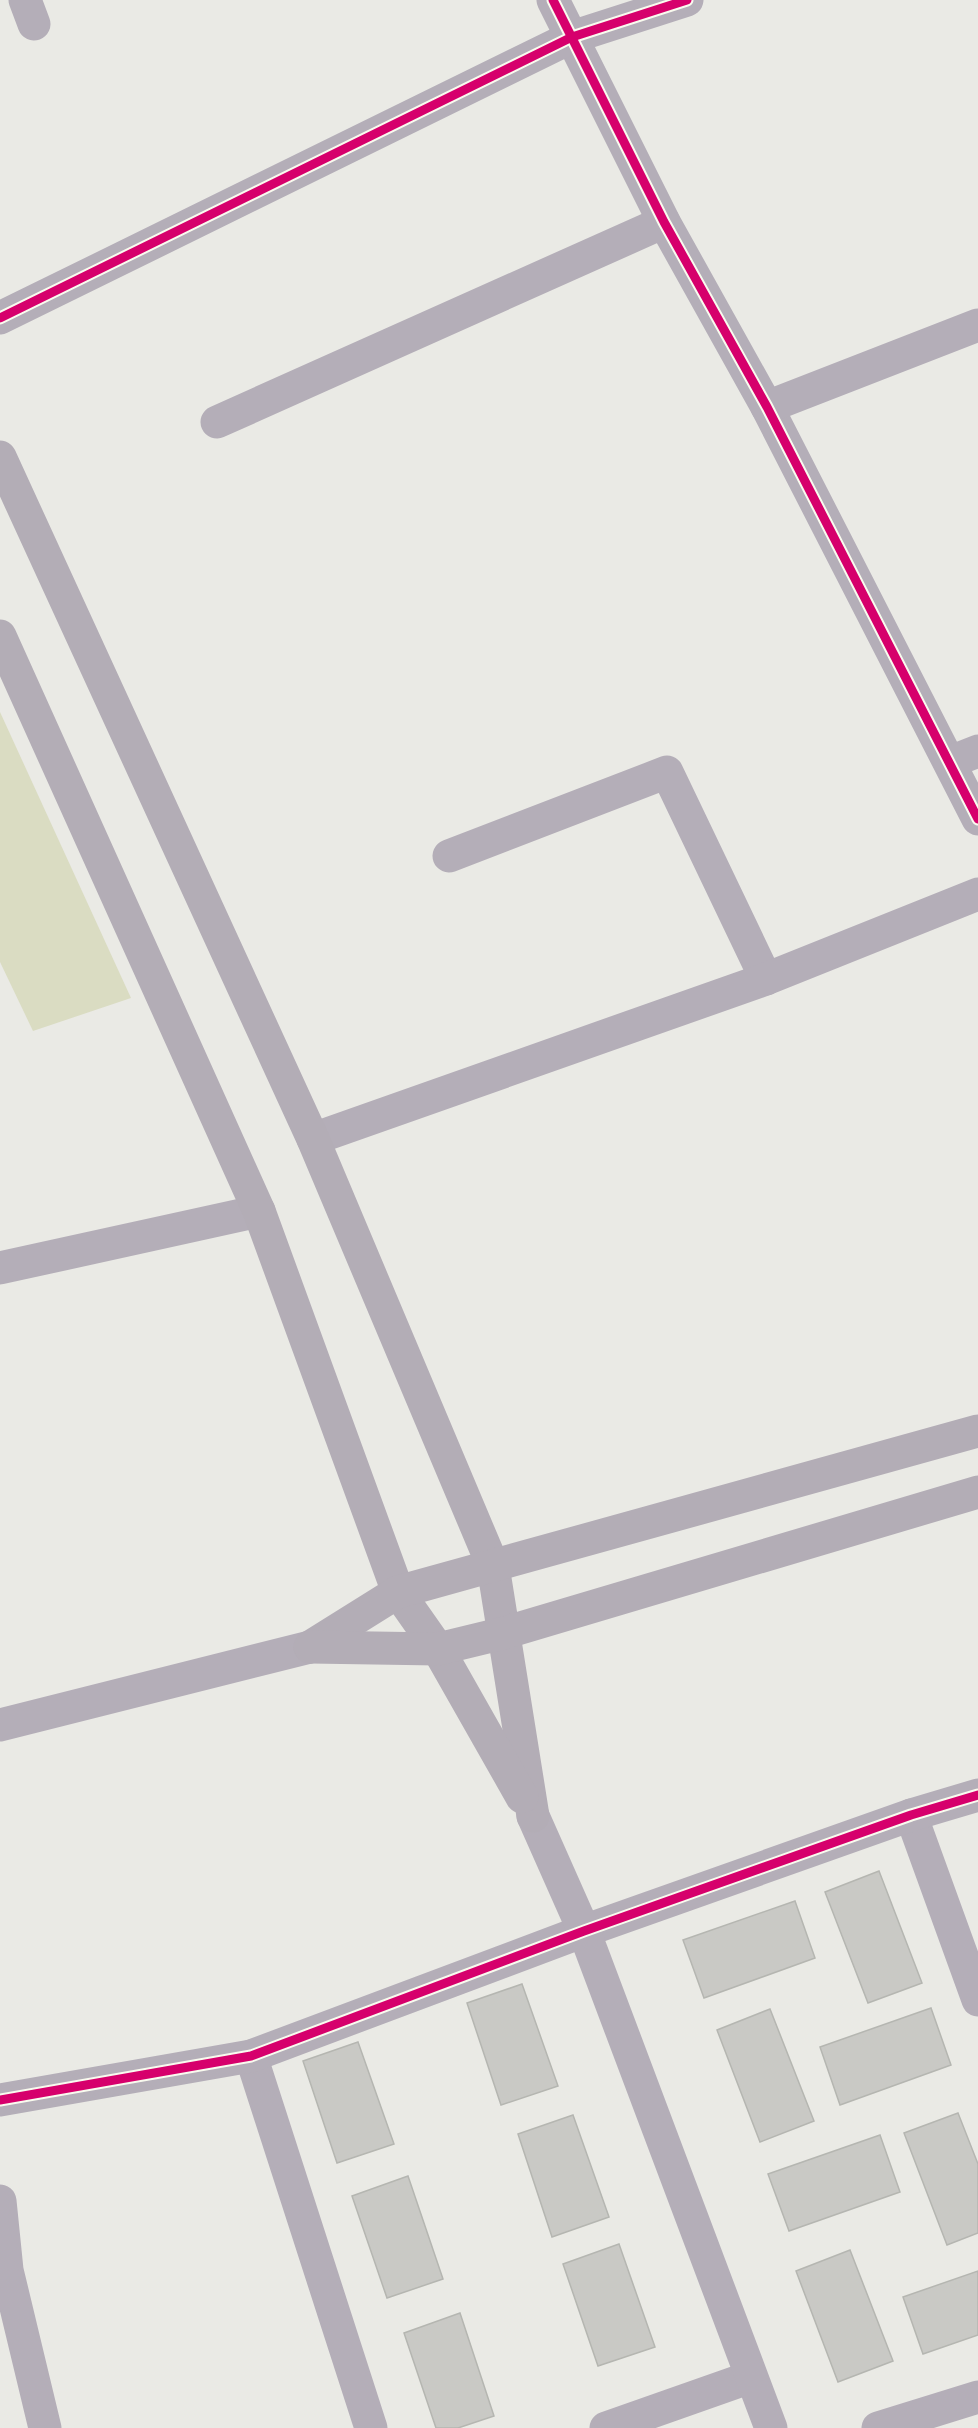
<svg xmlns="http://www.w3.org/2000/svg" width="978" height="2428" viewBox="0 0 978 2428" font-family="'DM Sans',sans-serif">
	<style>
		.green { fill: #dadcc2 }
		.building { fill: #c9c9c5; stroke: #b5b6b1; stroke-width: 1.5 }
		.lines { fill: none; stroke-linecap: round; stroke-linejoin: round }
		.minor { stroke: #b4aeb8; stroke-width: 33 }
		.tertiary { stroke: #b4aeb8; stroke-width: 33 }
		.secondary { stroke: #b3adb6; stroke-width: 33 }
		.cycleway-casing { stroke: #f9fbef; stroke-width: 13 }
		.cycleway { stroke: #d6006c; stroke-width: 9 }
	</style>
	<rect width="100%" height="100%" fill="#eaeae5"/>
	<path class="green" d="M0,712L131,998L33,1031L0,962Z"/>
	<g class="building">
		<path d="M879,1871L922,1983L868,2003L825,1892Z"/>
		<path d="M795,1901L815,1958L704,1998L683,1940Z"/>
		<path d="M522,1984L558,2086L501,2105L467,2003Z"/>
		<path d="M931,2008L951,2065L840,2105L820,2047Z"/>
		<path d="M770,2009L814,2121L760,2142L717,2030Z"/>
		<path d="M358,2042L394,2144L337,2163L303,2061Z"/>
		<path d="M958,2113L978,2164V2233L947,2245L904,2133Z"/>
		<path d="M573,2115L609,2217L552,2237L518,2134Z"/>
		<path d="M880,2135L900,2192L789,2231L768,2174Z"/>
		<path d="M408,2176L443,2279L387,2298L352,2196Z"/>
		<path d="M619,2244L655,2347L598,2366L563,2264Z"/>
		<path d="M850,2250L893,2361L838,2382L796,2271Z"/>
		<path d="M978,2271V2335L923,2354L903,2297Z"/>
		<path d="M460,2313L494,2416L458,2428H436L404,2333Z"/>
	</g>
	<g class="lines">
		<g class="minor">
			<path d="M25,0L34,24"/>
			<path d="M553,0L664,222L767,407L978,819"/>
			<path d="M0,318L572,37L687,0"/>
			<path d="M767,407L978,325"/>
			<path d="M217,422L664,222"/>
			<path d="M950,762L978,751"/>
			<path d="M449,856L667,772L766,979"/>
			<path d="M313,1139L766,979L978,894"/>
			<path d="M0,1268L259,1211"/>
			<path d="M911,1815L978,2000"/>
			<path d="M251,2056L371,2428"/>
			<path d="M0,2100L251,2056L584,1931L911,1815L978,1795"/>
			<path d="M0,2201L7,2270L45,2428"/>
			<path d="M606,2428L751,2377"/>
			<path d="M878,2428L978,2397"/>
		</g>
		<g class="tertiary">
			<path d="M0,1725L310,1647"/>
			<path d="M533,1816L584,1931L771,2428"/>
		</g>
		<g class="secondary">
			<path d="M0,457L313,1139L493,1566L533,1816"/>
			<path d="M0,636L259,1211L398,1592L438,1649L522,1797"/>
			<path d="M310,1647L398,1592L978,1431"/>
			<path d="M310,1647L438,1649L504,1633L978,1492"/>
		</g>
		<defs>
			<g id="cycleway">
				<path d="M553,0L664,222L767,407L978,819"/>
				<path d="M0,318L572,37L687,0"/>
				<path d="M0,2100L251,2056L584,1931L911,1815L978,1795"/>
			</g>
		</defs>
		<use href="#cycleway" class="cycleway-casing"/>
		<use href="#cycleway" class="cycleway"/>
	</g>
</svg>
